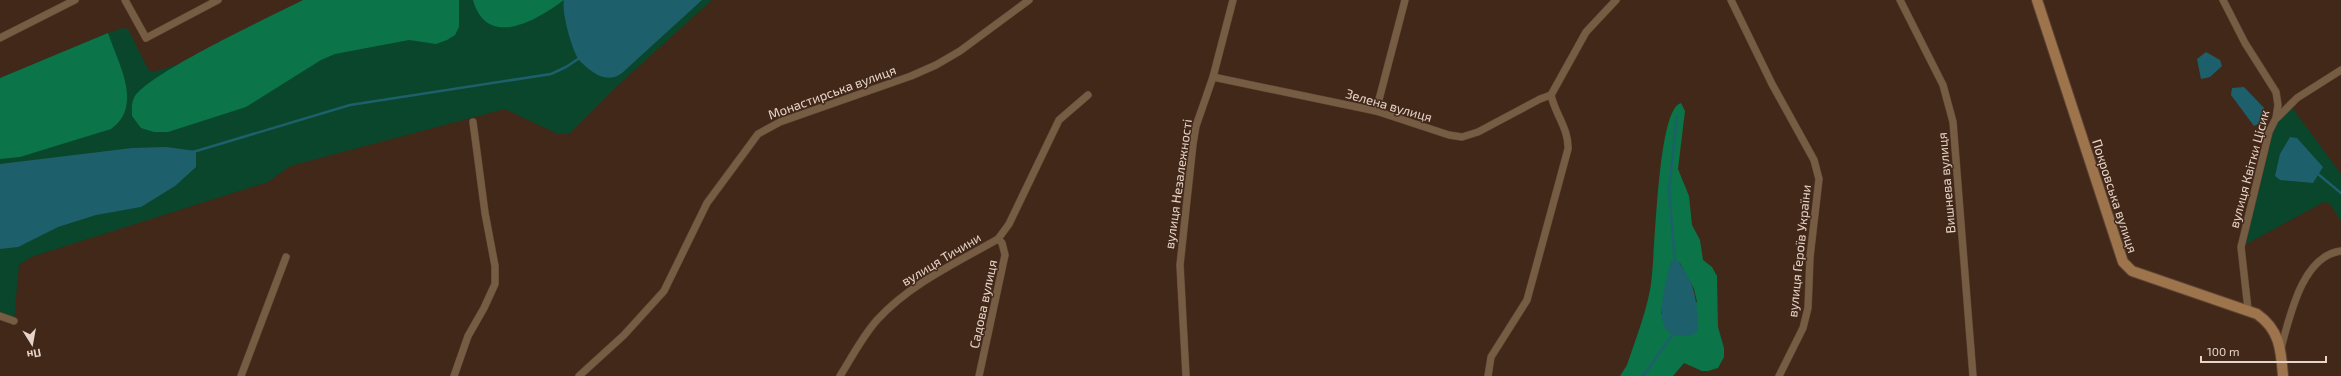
<svg xmlns="http://www.w3.org/2000/svg" width="2341" height="376" viewBox="0 0 2341 376" font-family="'Exo 2',sans-serif">
	<style>
		.green { fill: #09462b }
		.forest { fill: #0b7448; fill-rule: evenodd }
		.water { fill: #1d606b }
		.lines { fill: none; stroke-linecap: round; stroke-linejoin: round }
		.stream { stroke: #1d606b; stroke-width: 2.5 }
		.street-casing { stroke: #5c4435; stroke-width: 8 }
		.secondary-casing { stroke: #5c4435; stroke-width: 12 }
		.street { stroke: #765c43; stroke-width: 7 }
		.secondary { stroke: #9d744b; stroke-width: 10 }
		.labels { text-anchor: middle; stroke-width: 3; stroke-linejoin: round; paint-order: stroke }
		.street-label { font-size: 13px; fill: #e7d5cb; stroke: #422818 }
	</style>
	<rect width="100%" height="100%" fill="#422818"/>
	<g class="green">
		<path d="M303,0H712L616,87L570,133L558,134L505,109L290,166L268,182L31,257L19,265L14,321L0,316V78L108,33L123,28L128,29L148,69L153,72L179,64Z"/>
		<path d="M2290,105L2341,174V221L2330,204L2324,202L2241,247L2269,132Z"/>
	</g>
	<g class="forest">
		<path d="M303,0H459V27L455,35L447,40L436,44L409,40L335,54L321,60L246,107L168,132H154L141,128L132,116C132,111 131,103 134,98C144,75 274,15 303,0Z"/>
		<path d="M473,0H564C537,20 487,50 473,0Z"/>
		<path d="M108,33C118,63 144,106 111,129L20,157L0,159V78Z"/>
		<path d="M1681,103L1685,111L1678,169L1689,196L1692,225L1700,240L1703,260L1712,267L1717,276L1718,327L1724,348V357L1718,368L1708,371H1702L1684,363L1673,376H1620L1627,365C1635,341 1645,316 1650,290C1656,262 1656,109 1681,103ZM1672,261L1680,263L1694,289L1697,302L1661,314Z"/>
	</g>
	<g class="water">
		<path d="M564,0H702L622,73C606,85 591,72 579,60C572,51 561,11 564,0Z"/>
		<path d="M2206,52L2220,60L2222,66L2210,77L2201,79L2197,59Z"/>
		<path d="M2244,87L2264,108L2260,123L2254,126L2231,95L2232,88Z"/>
		<path d="M2290,137L2297,138L2323,167L2313,183L2280,180L2275,176L2280,154Z"/>
		<path d="M166,147L196,151V167L175,186L141,207L96,215L58,227L18,247L0,249V164L132,148Z"/>
		<path d="M1674,259C1680,261 1681,266 1684,270C1697,290 1697,307 1698,330C1695,335 1690,336 1684,336C1653,338 1662,301 1666,282C1668,274 1668,264 1674,259Z"/>
	</g>
	<g class="lines">
		<g class="stream">
			<path d="M193,152L350,105L551,74L566,67L581,57"/>
			<path d="M2318,174L2341,193"/>
			<path d="M1675,261L1669,191L1677,116"/>
			<path d="M1643,376L1674,333"/>
		</g>
		<defs>
			<g id="street">
				<path d="M125,0L146,38L218,0"/>
				<path d="M1731,0L1772,84L1814,160L1819,179L1810,257L1808,308L1803,328L1779,376"/>
				<path d="M1900,0L1943,85L1953,122L1973,376"/>
				<path d="M2223,0L2245,43L2276,92L2278,105L2276,118L2269,132L2241,247L2248,309"/>
				<path d="M0,38L75,0"/>
				<path d="M1213,77L1376,111L1449,135L1462,137L1478,132L1540,99L1551,95L1586,32L1616,0"/>
				<path d="M1376,111L1405,0"/>
				<path d="M2277,118L2297,98L2341,70"/>
				<path d="M0,316L14,321"/>
				<path d="M2281,348C2290,316 2302,256 2341,251"/>
				<path d="M241,376L286,257"/>
				<path d="M454,376L468,336L484,308L495,284V266L485,213L473,122"/>
				<path d="M579,376L624,335L664,291L707,203L758,134L780,122L911,76L936,65L960,51L1029,0"/>
				<path d="M840,376C852,357 862,337 877,320C910,284 956,263 998,239L1009,224L1059,120L1088,95"/>
				<path d="M979,376L1005,255L1002,243L998,239"/>
				<path d="M1186,376L1180,265L1193,144L1196,126L1213,77L1233,0"/>
				<path d="M1488,376L1491,357L1527,300L1568,149C1569,129 1555,114 1551,95"/>
			</g>
			<path id="secondary" d="M2037,0L2123,262L2132,271L2257,314C2280,330 2281,350 2283,376"/>
		</defs>
		<use href="#street" class="street-casing"/>
		<use href="#secondary" class="secondary-casing"/>
		<use href="#street" class="street"/>
		<use href="#secondary" class="secondary"/>
	</g>
	<g class="labels">
		<g class="street-label">
			<text transform="translate(832 92) rotate(-20)" y="5">Монастирська вулиця</text>
			<text transform="translate(1389 105) rotate(16)" y="5">Зелена вулиця</text>
			<text transform="translate(2249 169) rotate(-75)" y="5">вулиця Квітки Цісик</text>
			<text transform="translate(1946 183) rotate(-95)" y="5">Вишнева вулиця</text>
			<text transform="translate(1178 184) rotate(-82)" y="5">вулиця Незалежності</text>
			<text transform="translate(2115 196) rotate(72)" y="5">Покровська вулиця</text>
			<text transform="translate(1799 251) rotate(-84)" y="5">вулиця Героїв України</text>
			<text transform="translate(941 259) rotate(-31)" y="5">вулиця Тичини</text>
			<text transform="translate(983 304) rotate(-78)" y="5">Садова вулиця</text>
		</g>
	</g>
	<g transform="translate(32 344) rotate(169)" stroke="#422818" stroke-width="3" paint-order="stroke">
	<path d="M0-3L7 15L0 10L-7 15Z" fill="#e7d5cb"/>
	<text y="-6" font-size="11" font-weight="bold" text-anchor="middle" fill="#e7d5cb">Пн</text>
	</g>
	<path d="M2201 356v6h125v-6" fill="none" stroke="#e7d5cb" stroke-width="2"/>
	<text x="2207" y="356" font-size="12" fill="#e7d5cb" stroke="#422818" stroke-width="3" paint-order="stroke">100 m</text>
</svg>
